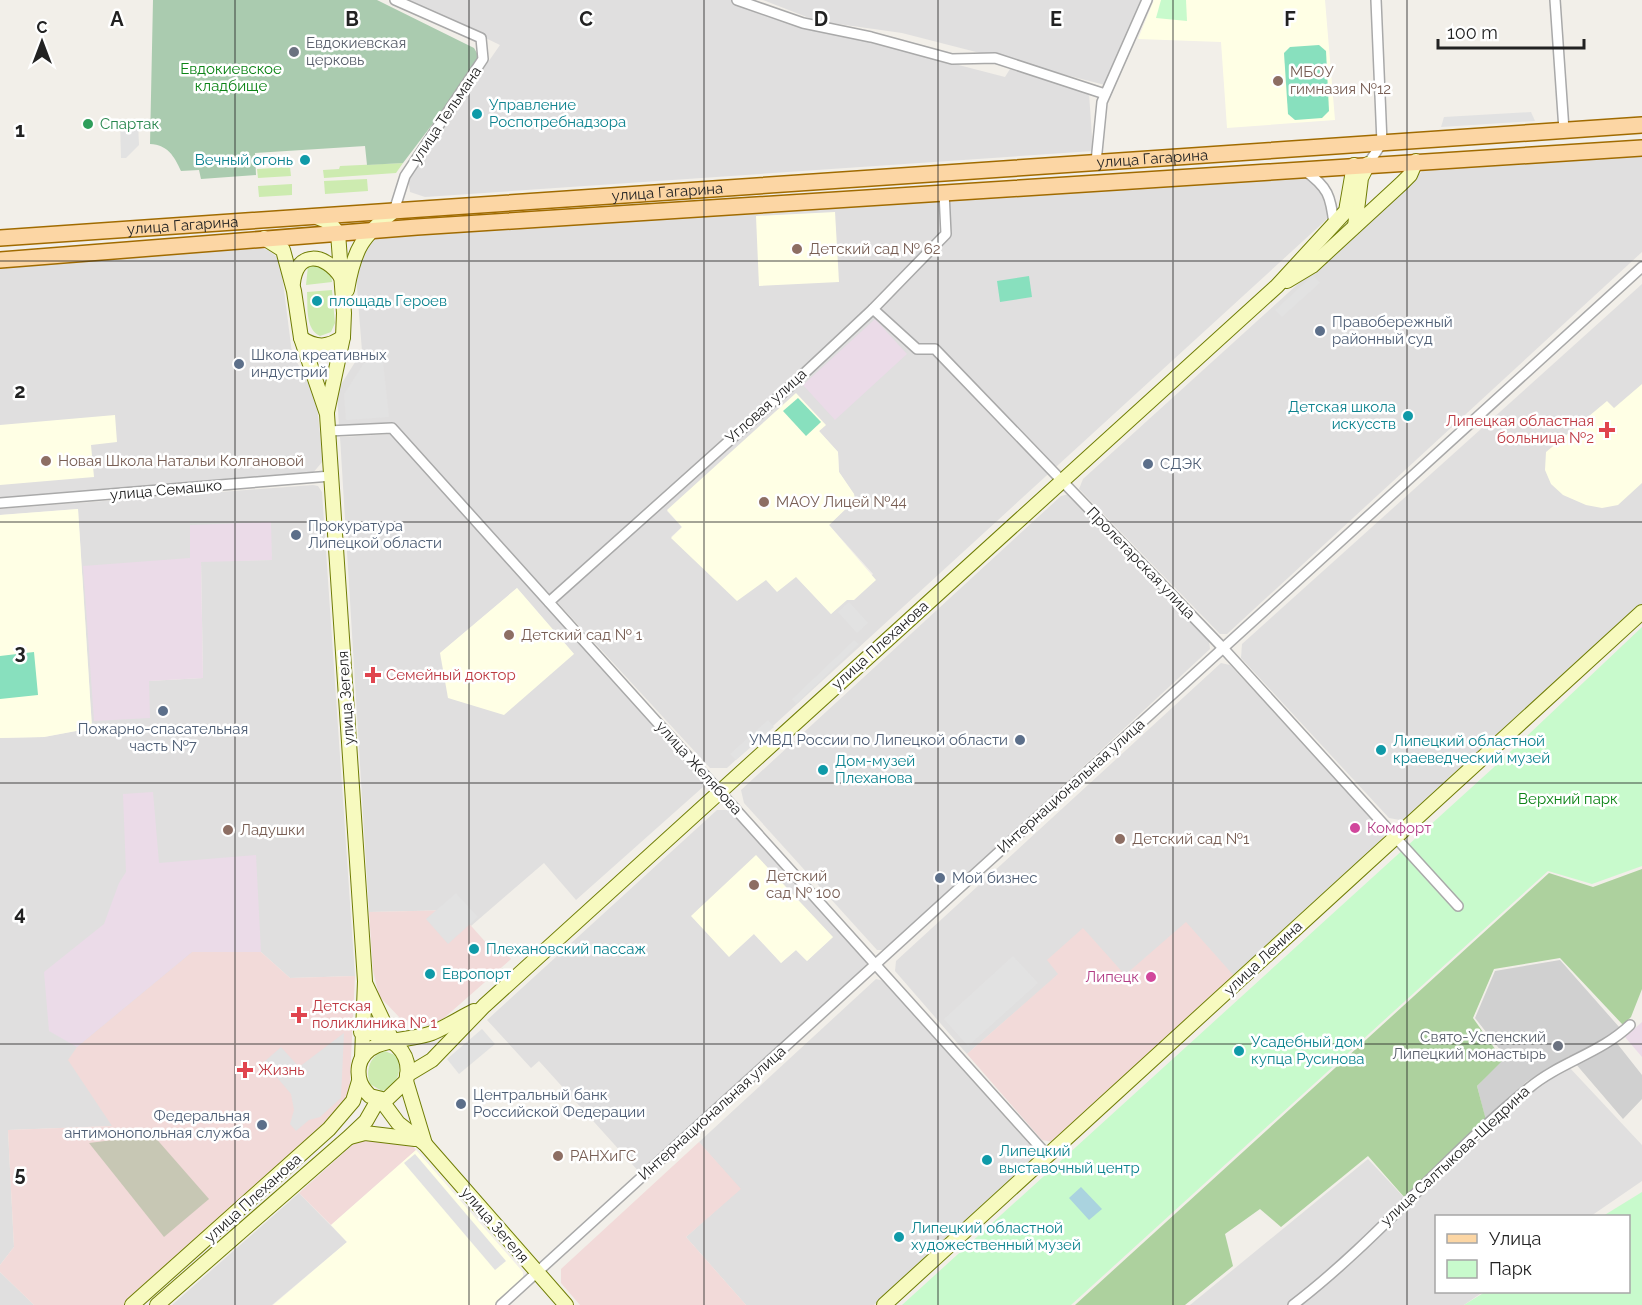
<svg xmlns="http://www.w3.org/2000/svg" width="1642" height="1305" viewBox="0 0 1642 1305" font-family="Raleway,sans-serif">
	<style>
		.residential { fill: #e0dfdf; fill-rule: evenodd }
		.commercial { fill: #f2dad9 }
		.industrial { fill: #ebdbe8 }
		.education { fill: #ffffe5 }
		.religious { fill: #d0d0d0 }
		.construction { fill: #c7c7b4 }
		.grass { fill: #cdebb0 }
		.forest { fill: #add19e }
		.cemetery { fill: #aacbaf }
		.park { fill: #c8facc }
		.pitch { fill: #88e0be }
		.parking { fill: #e2e2e2 }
		.water { fill: #aad3df }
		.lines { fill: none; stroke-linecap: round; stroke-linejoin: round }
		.street-casing { stroke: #a9a9a9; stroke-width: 12 }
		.secondary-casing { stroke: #707d05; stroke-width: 16 }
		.primary-casing { stroke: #a06b00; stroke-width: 18 }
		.street { stroke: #fff; stroke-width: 9 }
		.secondary { stroke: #f7fabf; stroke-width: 14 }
		.primary { stroke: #fcd6a4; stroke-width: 15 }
		.grid { fill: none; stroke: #222; stroke-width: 1.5; stroke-opacity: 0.55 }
		.worship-dot { fill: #6b7280; stroke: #fff; stroke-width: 2 }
		.education-dot { fill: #8d6e63; stroke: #fff; stroke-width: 2 }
		.culture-dot { fill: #0f9aa8; stroke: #fff; stroke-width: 2 }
		.leisure-dot { fill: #2e9e5b; stroke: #fff; stroke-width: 2 }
		.service-dot { fill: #5c6f8a; stroke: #fff; stroke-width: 2 }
		.health-dot { fill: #e0444e; stroke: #fff; stroke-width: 2 }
		.hotel-dot { fill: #d1479c; stroke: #fff; stroke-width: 2 }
		.labels { text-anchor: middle; stroke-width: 5; stroke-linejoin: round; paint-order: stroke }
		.worship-label { font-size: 15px; fill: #5b616d; stroke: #fff; text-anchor: start }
		.park-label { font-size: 15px; fill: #0c8416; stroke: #fff }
		.education-label { font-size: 15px; fill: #785e54; stroke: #fff; text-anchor: start }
		.culture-label { font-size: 15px; fill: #0d838f; stroke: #fff; text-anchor: start }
		.street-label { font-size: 15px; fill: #222; stroke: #fff }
		.leisure-label { font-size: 15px; fill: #27864d; stroke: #fff; text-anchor: start }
		.service-label { font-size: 15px; fill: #4e5e75; stroke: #fff; text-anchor: start }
		.health-label { font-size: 15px; fill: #be3a42; stroke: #fff; text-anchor: start }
		.hotel-label { font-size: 15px; fill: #b23c85; stroke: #fff; text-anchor: start }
		.grid-label { font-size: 20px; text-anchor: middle; font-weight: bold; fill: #222; stroke: #fff; stroke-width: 5; stroke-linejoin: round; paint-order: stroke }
	</style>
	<rect width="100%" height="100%" fill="#f2efe9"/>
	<g class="residential">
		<path d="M407,0H737L831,32L1005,77L1010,69L1089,93L1093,151L425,197L410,192L408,177L500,45Z"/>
		<path d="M763,0H1141L1105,85L902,33L817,21Z"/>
		<path d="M1642,155V252L1227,634H1220L1079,489L1083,479L1428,166Z"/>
		<path d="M1307,175L1320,184L1331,210L1326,220L727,768H710L393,424L339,428L337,391L362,351L355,263L369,238ZM826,425L819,431L838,452L839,472L854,494L855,500L829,525L873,574L831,614L796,576L766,579L671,537L682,527L667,511Z"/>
		<path d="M253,246L268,250L280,259L292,353L316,397L323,461L312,474L0,499V266Z"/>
		<path d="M1642,284V604L1405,821L1389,818L1241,658L1242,644Z"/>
		<path d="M392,434L703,779V787L576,900L544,863L471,926L457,910L369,912L340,437ZM517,588L574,654L440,653Z"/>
		<path d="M313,485L318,486L322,492L355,976L290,978L261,952L113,1126L8,1130L14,1247L0,1265V738L44,737L92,728L78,509L0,515V509ZM190,558L272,560L201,561L203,678L148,681Z"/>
		<path d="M1069,494L1209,641L1210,649L885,950H877L744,803L741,790L1061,496Z"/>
		<path d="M1221,663L1230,665L1384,832L1383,843L1235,977L1059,974L967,1054L895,971L896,961Z"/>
		<path d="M717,810H729L866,962L867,970L641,1174L539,1061L531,1068L487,1020ZM754,934L833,937L807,961L796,950L781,963Z"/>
		<path d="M876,979L884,981L1036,1152L1033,1160L874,1305H746L686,1237L740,1189L699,1142Z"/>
		<path d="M1569,1067L1642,1145V1181L1591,1216H1436V1292H1483L1464,1305H1190L1368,1159L1411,1205L1527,1096Z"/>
		<path d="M299,1193L347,1242L272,1305H172Z"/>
		<path d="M0,1272L34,1305H0Z"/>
	</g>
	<g class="commercial">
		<path d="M457,910L489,946L496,942L511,959L443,1019L428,1025L401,1019L379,996L373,970L369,912Z"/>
		<path d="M1186,922L1235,977L1054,1142L1042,1140L967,1054L1058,974L1047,960L1083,928L1125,975Z"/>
		<path d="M192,952H261L290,978L355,976L349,1100L339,1113L126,1305H34L0,1272V1265L14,1247L8,1130L112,1126L68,1060L77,1047Z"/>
		<path d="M379,1136L409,1142L416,1150L331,1225L299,1193L358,1140Z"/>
		<path d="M699,1142L741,1189L686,1237L746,1305H580L561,1283V1269Z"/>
	</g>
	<g class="industrial">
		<path d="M875,319L907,354L835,420L803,385Z"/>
		<path d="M271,522L272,560L201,562L203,678L149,681L150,718L94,721L83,566L190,558V525Z"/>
		<path d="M153,792L159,863L256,855L261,952H192L77,1047L49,1031L44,972L104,924L119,883L126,872L123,794Z"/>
		<path d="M1642,1022V1057L1625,1037Z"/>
	</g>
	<g class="education">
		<path d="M1154,0H1325L1335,120L1227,128L1221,42L1138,39Z"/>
		<path d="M835,212L839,282L759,286L756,216Z"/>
		<path d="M1642,384V483L1618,505L1602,508L1586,505L1563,495L1551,484L1545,470L1546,452L1607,401L1614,408Z"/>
		<path d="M796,393L826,425L819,431L838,452L839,472L854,494L855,500L829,525L876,580L854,600H847L831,614L796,577L777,592L766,580L737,601L671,538L682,527L667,510Z"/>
		<path d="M115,415L117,442L91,445L94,477L0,485V425Z"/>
		<path d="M78,509L92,728L44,737L0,738V515Z"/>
		<path d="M517,588L574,654L504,715L448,698L440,653Z"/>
		<path d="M756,855L833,937L807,961L796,950L781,963L754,934L729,957L691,916Z"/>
		<path d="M416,1150L523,1272V1283L499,1305H273L347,1242L331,1225Z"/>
	</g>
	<path class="religious" d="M1560,960L1620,1028L1612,1037L1642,1075V1099L1623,1119L1569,1056L1526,1082L1486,1121L1477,1086L1505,1056L1475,1018L1495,971Z"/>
	<path class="construction" d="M153,1135L209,1199L164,1237L89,1143Z"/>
	<g class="grass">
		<path d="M403,163L396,173L324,178L323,170L339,169L340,166Z"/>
		<path d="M290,167L291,176L258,178L257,169Z"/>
		<path d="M367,179L368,191L325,194L324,181Z"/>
		<path d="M292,184V195L259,197L258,186Z"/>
		<path d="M314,262L331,274L332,282L306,285L308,266Z"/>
		<path d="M332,290L335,323L331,332L320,336C305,329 308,307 307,292Z"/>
		<path d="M385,1051L397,1056C402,1072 398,1085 382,1091L370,1084C365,1070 370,1055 385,1051Z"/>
	</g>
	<path class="forest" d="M1642,869V989L1631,1017L1623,1025L1560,958L1494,969L1473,1018L1503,1060L1477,1086L1486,1120L1405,1198L1368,1156L1281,1227L1260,1209L1225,1234L1233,1266L1185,1305H1075L1549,873L1593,887Z"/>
	<path class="cemetery" d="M153,0H377L474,48L481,60L403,163L367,165L365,146L255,153L256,175L201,179L199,170L181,171C174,156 168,145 150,144Z"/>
	<g class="park">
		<path d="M1161,0H1186L1187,21L1156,18Z"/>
		<path d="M1642,627V866L1592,884L1548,871L1071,1305H902L1493,768Z"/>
		<path d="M1642,1192V1305H1464L1485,1292H1628V1216H1603Z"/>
	</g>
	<g class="pitch">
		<path d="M1319,45L1326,51L1329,111L1322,118L1295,120L1288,114L1284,53L1290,47Z"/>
		<path d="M1029,276L1032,297L1000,302L997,281Z"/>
		<path d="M798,398L821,422L806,436L783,411Z"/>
		<path d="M34,652L38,695L0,699V656Z"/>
	</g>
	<g class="parking">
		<path d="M1531,112L1535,121L1441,127L1444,117Z"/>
		<path d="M138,121L139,145L126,158H121L120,122Z"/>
		<path d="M1313,275L1320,283L1282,317L1275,310Z"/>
		<path d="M383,362L389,417L346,420L344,394L364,363Z"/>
		<path d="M849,602L868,623L857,633L838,612Z"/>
		<path d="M854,640L859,644L796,704L792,699Z"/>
		<path d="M768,720L774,727L736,760L730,754Z"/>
		<path d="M456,893L478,917L448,944L426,919Z"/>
		<path d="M1013,956L1038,983L968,1046L944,1019Z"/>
		<path d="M482,1029L495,1044L459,1074L447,1059Z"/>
		<path d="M344,1033L341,1098L320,1117L309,1120L296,1131L290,1124L294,1110L291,1094L264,1062L281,1047L299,1067Z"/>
		<path d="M415,1154L506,1261L495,1270L404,1163Z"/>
	</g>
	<path class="water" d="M1081,1187L1102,1209L1089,1220L1069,1198Z"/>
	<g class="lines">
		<defs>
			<g id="street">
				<path d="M737,0L803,23L871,37L952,59L995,58L1105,94"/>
				<path d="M1555,0L1564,130"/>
				<path d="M1096,162L1102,102L1147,0"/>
				<path d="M1368,164L1382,143L1376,0"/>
				<path d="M1304,170C1328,187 1331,196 1334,225"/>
				<path d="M394,211L405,176L483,59L481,38L395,0"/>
				<path d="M873,309L917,349H935L1223,648L1458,906"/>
				<path d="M328,431L392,428L1048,1156"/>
				<path d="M0,503L331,476"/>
				<path d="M549,602L796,381L873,309L946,234L944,192"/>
				<path d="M501,1305L1642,267"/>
				<path d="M1293,1305C1378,1240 1446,1155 1529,1088C1560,1062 1601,1053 1630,1025"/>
			</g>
			<g id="secondary">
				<path d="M314,216L329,222L338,233L344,313L343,337L327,412"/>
				<path d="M1355,226L1361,178L1368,164"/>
				<path d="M264,238L283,250L294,291L301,338L327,414L365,981L362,1058"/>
				<path d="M1287,281L1312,266L1401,184L1410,175L1416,161"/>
				<path d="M293,283C297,250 325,253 341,277"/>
				<path d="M347,290C354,249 362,236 394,211"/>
				<path d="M301,338C316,348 328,348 343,337"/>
				<path d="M366,985L393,1042"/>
				<path d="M361,1032C389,1033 414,1051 406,1081L386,1100L370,1096C361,1087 357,1079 359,1066C365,1036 409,1042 432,1033C446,1027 460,1018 474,1011"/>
				<path d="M407,1075L432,1060L484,1006L1277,286L1346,211L1354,165"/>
				<path d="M406,1081L425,1144"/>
				<path d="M381,1100L398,1123L425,1144L566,1305"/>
				<path d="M350,1137L365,1133L415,1139"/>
				<path d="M132,1305L329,1129L353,1101L359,1081"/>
				<path d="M157,1305L348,1138L366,1121L378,1100"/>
				<path d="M884,1305L1642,612"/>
			</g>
			<g id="primary">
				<path id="s1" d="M0,238L1642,125"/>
				<path d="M0,260L417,227L1642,148"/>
			</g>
		</defs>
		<use href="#street" class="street-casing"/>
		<use href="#secondary" class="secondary-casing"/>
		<use href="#primary" class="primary-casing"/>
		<use href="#street" class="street"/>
		<use href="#secondary" class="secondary"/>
		<use href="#primary" class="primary"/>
	</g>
	<path class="grid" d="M235,0V1305M469,0V1305M704,0V1305M938,0V1305M1173,0V1305M1407,0V1305M0,261H1642M0,522H1642M0,783H1642M0,1044H1642"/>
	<g class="worship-dot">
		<circle cx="294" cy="52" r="6"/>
		<circle cx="1558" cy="1046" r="6"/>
	</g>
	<g class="education-dot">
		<circle cx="1278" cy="81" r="6"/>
		<circle cx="797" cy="249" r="6"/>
		<circle cx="46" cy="461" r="6"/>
		<circle cx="764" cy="502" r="6"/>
		<circle cx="509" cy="635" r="6"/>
		<circle cx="228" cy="830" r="6"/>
		<circle cx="1120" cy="839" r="6"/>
		<circle cx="754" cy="885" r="6"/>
		<circle cx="558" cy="1156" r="6"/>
	</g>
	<g class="culture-dot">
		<circle cx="477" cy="114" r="6"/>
		<circle cx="305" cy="160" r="6"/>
		<circle cx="317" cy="301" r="6"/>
		<circle cx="1408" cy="416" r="6"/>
		<circle cx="1381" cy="750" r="6"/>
		<circle cx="823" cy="770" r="6"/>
		<circle cx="474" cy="949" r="6"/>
		<circle cx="430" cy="974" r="6"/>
		<circle cx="1239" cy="1051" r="6"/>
		<circle cx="987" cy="1160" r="6"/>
		<circle cx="899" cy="1237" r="6"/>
	</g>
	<circle class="leisure-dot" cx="88" cy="124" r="6"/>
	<g class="service-dot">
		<circle cx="1320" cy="331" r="6"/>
		<circle cx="239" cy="364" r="6"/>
		<circle cx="1148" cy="464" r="6"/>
		<circle cx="296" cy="535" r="6"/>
		<circle cx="163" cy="711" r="6"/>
		<circle cx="1020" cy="740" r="6"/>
		<circle cx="940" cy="878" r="6"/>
		<circle cx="461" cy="1104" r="6"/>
		<circle cx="262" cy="1125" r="6"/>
	</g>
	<g class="health-dot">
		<path d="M1604 421h6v6h6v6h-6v6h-6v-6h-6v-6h6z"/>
		<path d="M370 666h6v6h6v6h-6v6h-6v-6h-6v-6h6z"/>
		<path d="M296 1006h6v6h6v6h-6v6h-6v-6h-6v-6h6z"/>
		<path d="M242 1061h6v6h6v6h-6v6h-6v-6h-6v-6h6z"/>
	</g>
	<g class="hotel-dot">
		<circle cx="1355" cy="828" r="6"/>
		<circle cx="1151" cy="977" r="6"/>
	</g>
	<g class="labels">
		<g class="worship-label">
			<text x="306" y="48">Евдокиевская<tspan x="306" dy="17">церковь</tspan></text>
			<text x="1546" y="1042" text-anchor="end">Свято-Успенский<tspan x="1546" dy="17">Липецкий монастырь</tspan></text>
		</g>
		<g class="park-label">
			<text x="231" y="74">Евдокиевское<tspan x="231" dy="17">кладбище</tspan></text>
			<text x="1568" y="804">Верхний парк</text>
		</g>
		<g class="education-label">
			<text x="1290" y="77">МБОУ<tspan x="1290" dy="17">гимназия №12</tspan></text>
			<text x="809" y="254">Детский сад № 62</text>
			<text x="58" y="466">Новая Школа Натальи Колгановой</text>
			<text x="776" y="507">МАОУ Лицей №44</text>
			<text x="521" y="640">Детский сад № 1</text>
			<text x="240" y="835">Ладушки</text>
			<text x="1132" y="844">Детский сад №1</text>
			<text x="766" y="881">Детский<tspan x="766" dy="17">сад № 100</tspan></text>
			<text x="570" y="1161">РАНХиГС</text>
		</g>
		<g class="culture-label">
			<text x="489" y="110">Управление<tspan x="489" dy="17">Роспотребнадзора</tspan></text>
			<text x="293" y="165" text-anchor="end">Вечный огонь</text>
			<text x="329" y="306">площадь Героев</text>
			<text x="1396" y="412" text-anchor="end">Детская школа<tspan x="1396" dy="17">искусств</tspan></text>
			<text x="1393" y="746">Липецкий областной<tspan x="1393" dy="17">краеведческий музей</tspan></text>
			<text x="835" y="766">Дом-музей<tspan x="835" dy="17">Плеханова</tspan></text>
			<text x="486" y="954">Плехановский пассаж</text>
			<text x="442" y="979">Европорт</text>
			<text x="1251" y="1047">Усадебный дом<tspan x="1251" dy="17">купца Русинова</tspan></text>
			<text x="999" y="1156">Липецкий<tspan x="999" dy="17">выставочный центр</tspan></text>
			<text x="911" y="1233">Липецкий областной<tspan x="911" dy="17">художественный музей</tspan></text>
		</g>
		<g class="street-label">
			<text transform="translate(446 115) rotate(-56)" y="5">улица Тельмана</text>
			<text dy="5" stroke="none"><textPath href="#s1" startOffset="1155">улица Гагарина</textPath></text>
			<text dy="5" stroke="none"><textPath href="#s1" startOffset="669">улица Гагарина</textPath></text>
			<text dy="5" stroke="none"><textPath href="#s1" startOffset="183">улица Гагарина</textPath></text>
			<text transform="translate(766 406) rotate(-42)" y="5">Угловая улица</text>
			<text transform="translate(166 490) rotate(-5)" y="5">улица Семашко</text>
			<text transform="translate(1141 563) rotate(46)" y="5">Пролетарская улица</text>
			<text transform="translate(880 645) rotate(-42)" y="5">улица Плеханова</text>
			<text transform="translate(346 698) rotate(-94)" y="5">улица Зегеля</text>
			<text transform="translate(699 768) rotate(48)" y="5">улица Желябова</text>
			<text transform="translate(1071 786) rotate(-42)" y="5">Интернациональная улица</text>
			<text transform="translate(1263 958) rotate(-43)" y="5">улица Ленина</text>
			<text transform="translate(712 1113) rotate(-42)" y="5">Интернациональная улица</text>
			<text transform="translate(1455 1156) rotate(-43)" y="5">улица Салтыкова-Щедрина</text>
			<text transform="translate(253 1198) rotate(-42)" y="5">улица Плеханова</text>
			<text transform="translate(495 1225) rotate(49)" y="5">улица Зегеля</text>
		</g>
		<g class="leisure-label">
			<text x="100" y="129">Спартак</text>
		</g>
		<g class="service-label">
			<text x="1332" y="327">Правобережный<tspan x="1332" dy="17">районный суд</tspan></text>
			<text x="251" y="360">Школа креативных<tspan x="251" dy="17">индустрий</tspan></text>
			<text x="1160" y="469">СДЭК</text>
			<text x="308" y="531">Прокуратура<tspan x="308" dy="17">Липецкой области</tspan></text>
			<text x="163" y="734" text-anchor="middle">Пожарно-спасательная<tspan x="163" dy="17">часть №7</tspan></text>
			<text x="1008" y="745" text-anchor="end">УМВД России по Липецкой области</text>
			<text x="952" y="883">Мой бизнес</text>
			<text x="473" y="1100">Центральный банк<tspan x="473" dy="17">Российской Федерации</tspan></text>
			<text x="250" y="1121" text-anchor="end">Федеральная<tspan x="250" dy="17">антимонопольная служба</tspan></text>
		</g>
		<g class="health-label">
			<text x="1594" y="426" text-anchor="end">Липецкая областная<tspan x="1594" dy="17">больница №2</tspan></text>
			<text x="386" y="680">Семейный доктор</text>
			<text x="312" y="1011">Детская<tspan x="312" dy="17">поликлиника № 1</tspan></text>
			<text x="258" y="1075">Жизнь</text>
		</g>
		<g class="hotel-label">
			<text x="1367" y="833">Комфорт</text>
			<text x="1139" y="982" text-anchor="end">Липецк</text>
		</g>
	</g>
	<g class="grid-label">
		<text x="117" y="26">A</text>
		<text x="352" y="26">B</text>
		<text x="586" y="26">C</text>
		<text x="821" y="26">D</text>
		<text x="1056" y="26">E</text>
		<text x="1290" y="26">F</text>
		<text x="20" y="137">1</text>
		<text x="20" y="398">2</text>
		<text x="20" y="659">3</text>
		<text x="20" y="920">4</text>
		<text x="20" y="1181">5</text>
	</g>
	<rect x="1435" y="1215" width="195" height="78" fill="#ffffff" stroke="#a7a7a7" stroke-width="1.5"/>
	<rect x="1447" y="1234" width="30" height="9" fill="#fcd6a4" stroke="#a7a7a7" stroke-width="1.5"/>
	<text x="1489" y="1245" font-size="18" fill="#222222">Улица</text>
	<rect x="1447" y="1260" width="30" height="18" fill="#c8facc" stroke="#a7a7a7" stroke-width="1.5"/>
	<text x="1489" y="1275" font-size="18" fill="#222222">Парк</text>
	<g transform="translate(42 42)" stroke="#ffffff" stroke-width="4.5" paint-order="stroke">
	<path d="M0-4.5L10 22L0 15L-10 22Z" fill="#222222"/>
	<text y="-9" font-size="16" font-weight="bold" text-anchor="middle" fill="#222222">С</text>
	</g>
	<path d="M1438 39v9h146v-9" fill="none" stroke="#222222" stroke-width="3"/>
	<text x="1447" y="39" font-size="18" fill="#222222" stroke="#ffffff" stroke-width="4.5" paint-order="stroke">100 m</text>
</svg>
